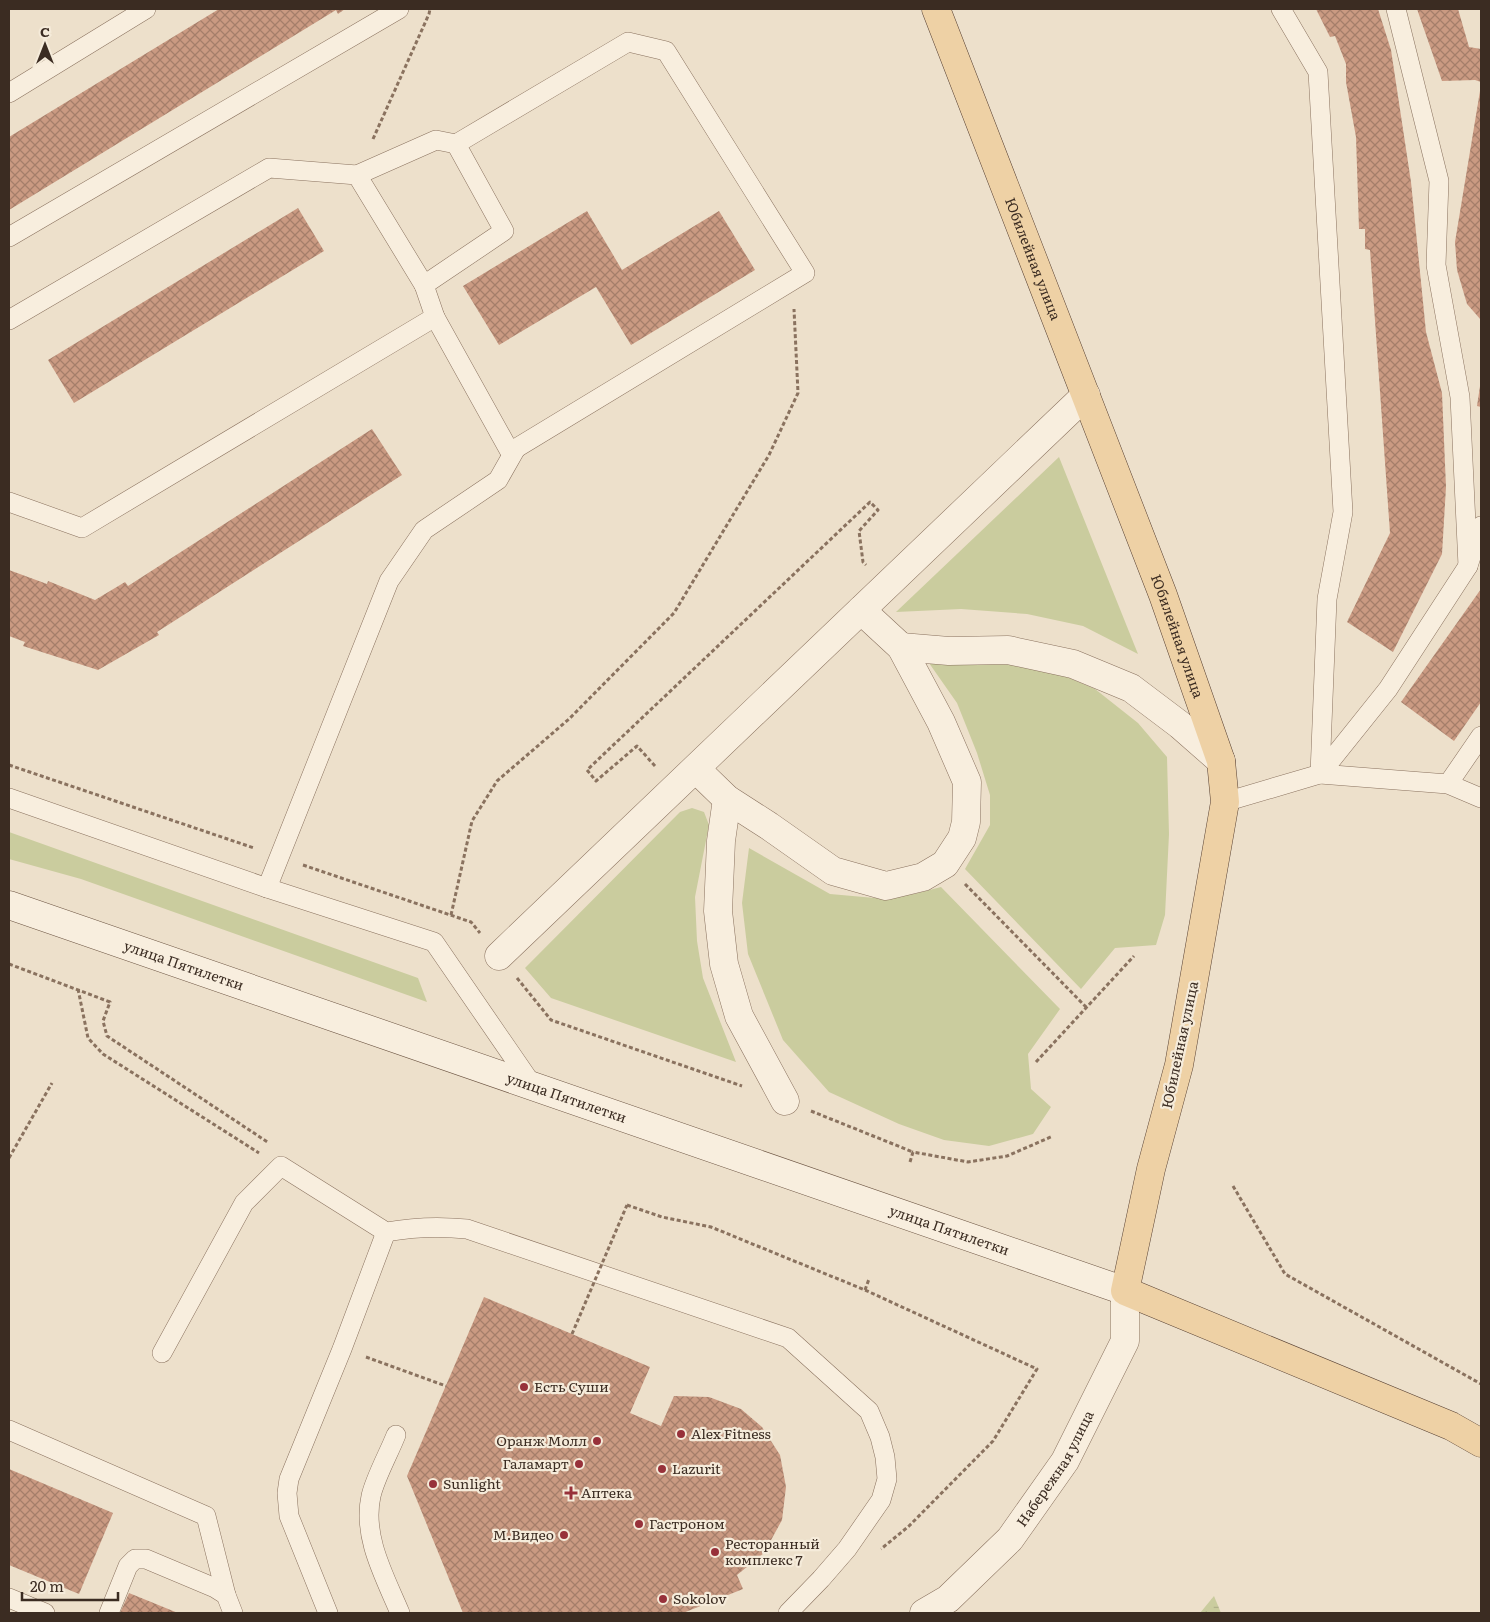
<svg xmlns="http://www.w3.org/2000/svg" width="1490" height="1622" viewBox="0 0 1490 1622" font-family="Literata,serif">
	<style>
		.green { fill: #cacc9e }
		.wetland { fill: url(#wetland-marsh) }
		.building { fill: url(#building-cross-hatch) }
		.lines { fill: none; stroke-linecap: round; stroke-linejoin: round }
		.service-casing { stroke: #8a725f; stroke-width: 20 }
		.pedestrian-casing { stroke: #8a725f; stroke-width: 29 }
		.tertiary-casing { stroke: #8a725f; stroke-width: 29 }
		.secondary-casing { stroke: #6c5442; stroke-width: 29 }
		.primary-casing { stroke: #584133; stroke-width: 29 }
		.path { stroke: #8a725f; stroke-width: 3; stroke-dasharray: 4 2.5; stroke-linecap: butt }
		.service { stroke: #f8eede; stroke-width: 19 }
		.pedestrian { stroke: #f8eede; stroke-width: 28 }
		.tertiary { stroke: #f8eede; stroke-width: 28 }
		.secondary { stroke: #f8eede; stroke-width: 28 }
		.primary { stroke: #eed1a5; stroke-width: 28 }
		.path-bridge { stroke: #8a725f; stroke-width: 3; stroke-dasharray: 4 2.5; stroke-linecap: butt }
		.poi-dot { fill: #97313a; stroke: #f5ebda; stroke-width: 2 }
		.labels { text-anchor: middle; stroke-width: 4.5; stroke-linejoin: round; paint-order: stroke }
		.street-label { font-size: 14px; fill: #3b2c22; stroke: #f5ebda }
		.poi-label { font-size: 14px; fill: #3b2c22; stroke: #f5ebda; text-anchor: start }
	</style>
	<defs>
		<pattern id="wetland-marsh" width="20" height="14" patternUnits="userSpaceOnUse" patternTransform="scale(1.25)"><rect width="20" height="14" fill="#cacc9e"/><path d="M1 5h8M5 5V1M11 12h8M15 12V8" fill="none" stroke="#aeaf88"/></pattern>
		<pattern id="building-cross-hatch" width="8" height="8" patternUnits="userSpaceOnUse" patternTransform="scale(1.25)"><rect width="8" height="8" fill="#ca9a82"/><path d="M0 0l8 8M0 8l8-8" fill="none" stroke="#a57e6a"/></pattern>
	</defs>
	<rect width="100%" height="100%" fill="#ede0cb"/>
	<g class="green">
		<path d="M1059,457L1138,654L1083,626L1027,614L961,609L896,612Z"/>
		<path d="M994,660L1048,669L1095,689L1138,723L1167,757L1169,834L1165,915L1156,945L1115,948L1081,989L965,869L990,825V795L977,753L957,703L929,663Z"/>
		<path d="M692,808L704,812L709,825L695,897L697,941L703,978L736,1062L551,998L525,968L680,812Z"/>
		<path d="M9,832L418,978L427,1002L81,879L9,859Z"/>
		<path d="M749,848L830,894L875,898L914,894L941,887L1060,1009L1028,1054L1031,1089L1051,1107L1033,1134L989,1146L944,1140L899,1124L829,1092L783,1040L748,954L742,903Z"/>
	</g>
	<path class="wetland" d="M1214,1596L1221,1613H1200Z"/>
	<g class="building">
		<path d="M219,9H345L338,14L336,10L9,210V137Z"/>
		<path d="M1316,9H1378L1391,50L1411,182L1426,332L1442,393L1446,487L1442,554L1393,652L1347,622L1390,533L1370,250L1365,249V229H1359L1356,137L1346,82V64L1335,36L1330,37Z"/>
		<path d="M1417,9H1458L1469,47L1481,49V82L1475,80L1442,81Z"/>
		<path d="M1480,91H1481V320L1467,304L1457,270L1455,242Z"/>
		<path d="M298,208L324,251L74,403L48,360Z"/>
		<path d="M587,211L622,270L719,211L755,270L631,345L596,287L499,345L463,286Z"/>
		<path d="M1480,386H1481V407L1477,406Z"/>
		<path d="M372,429L402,475L157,632L159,635L98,670L23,646L25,642L9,636V570L47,584L48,581L95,600L125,582L128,586Z"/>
		<path d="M1481,589V702L1454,741L1401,702Z"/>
		<path d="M484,1297L650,1367L630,1413L661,1426L674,1396L709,1397L741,1409L762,1427L780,1455L786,1487L782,1520L764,1553L737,1575L743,1589L683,1613H463L407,1476Z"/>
		<path d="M9,1469L113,1513L79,1594L9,1565Z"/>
		<path d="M129,1593L178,1613H120Z"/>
	</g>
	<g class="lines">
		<defs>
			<g id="service">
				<path d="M1281,9L1318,72L1343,512L1327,599L1320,774L1448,784L1481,798"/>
				<path d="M1396,9L1439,181L1436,265L1460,397L1468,566"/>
				<path d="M628,42L666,51L805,273L510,452L435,317L424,285L504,231L456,144Z"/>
				<path d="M9,93L146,9"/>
				<path d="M357,175L436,140L456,144"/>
				<path d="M9,237L399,9"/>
				<path d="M9,320L269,168L357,175L424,285"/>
				<path d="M9,502L82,528L435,317"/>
				<path d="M1448,784L1481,736"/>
				<path d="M9,798L267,888L434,942L533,1086"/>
				<path d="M1225,802L1320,774L1388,689L1468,566L1481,526"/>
				<path d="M267,888L389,581L424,530L498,480L515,450"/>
				<path d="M162,1353L244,1203L281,1166L386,1232C414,1227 439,1226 467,1229L788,1338L869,1411L880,1437L885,1457L887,1479L881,1500L847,1549L821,1579L788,1613"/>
				<path d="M9,1430L206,1516L226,1595"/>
				<path d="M396,1435C389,1453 375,1478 371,1496C362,1537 385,1577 400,1613"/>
				<path d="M9,1598L45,1613"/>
				<path d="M109,1613L128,1566L135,1559H146L215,1588L226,1595L233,1613"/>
				<path d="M328,1613L289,1516L287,1493L289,1479L342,1349L386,1232"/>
			</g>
			<g id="pedestrian">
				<path d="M901,647L949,651L1008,650L1073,664L1131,688L1180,725L1221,761"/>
				<path d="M696,769L727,799L769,826L833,871L886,886L923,877L945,864L962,838L966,822L967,782L941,722L901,647L861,610"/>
				<path d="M727,799L721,841L718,911L724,964L739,1016L785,1101"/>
				<path d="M499,956L1086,395"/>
			</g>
			<g id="tertiary">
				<path id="s1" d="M924,1613L948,1599L1010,1539L1065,1461L1125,1341V1291"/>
			</g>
			<g id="secondary">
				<path id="s2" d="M9,905L1125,1291"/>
			</g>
			<g id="primary">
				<path id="s3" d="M936,9L1163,595L1221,761L1225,802L1179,1065L1151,1169L1125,1291L1451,1426L1481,1443"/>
			</g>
		</defs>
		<use href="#service" class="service-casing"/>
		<use href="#pedestrian" class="pedestrian-casing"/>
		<use href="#tertiary" class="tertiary-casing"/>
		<use href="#secondary" class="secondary-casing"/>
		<use href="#primary" class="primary-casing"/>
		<g class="path">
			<path d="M373,139L429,14L430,9"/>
			<path d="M9,765L254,848"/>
			<path d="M655,766L637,746L596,781L587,770L870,502L878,510L859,531L863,562L866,565"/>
			<path d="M303,865L471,922L480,933"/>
			<path d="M965,884L1087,1008"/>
			<path d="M451,915L472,821L497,781L569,719L674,613L769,455L798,393L794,309"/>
			<path d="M9,964L110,1002L103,1021L107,1036L269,1143"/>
			<path d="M517,978L551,1020L742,1086"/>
			<path d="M78,989L88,1038L103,1054L259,1153"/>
			<path d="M1036,1062L1134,956"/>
			<path d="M811,1111L913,1152"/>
			<path d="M9,1158L52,1083"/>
			<path d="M910,1162L913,1152L968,1162L1007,1156L1053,1136"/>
			<path d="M1233,1186L1285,1274L1481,1384"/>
			<path d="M627,1205L662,1217L711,1227L865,1290L1037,1369L993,1441L909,1526L881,1549"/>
			<path d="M865,1290L869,1279"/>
			<path d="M366,1357L446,1386"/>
		</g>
		<use href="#service" class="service"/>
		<use href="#pedestrian" class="pedestrian"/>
		<use href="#tertiary" class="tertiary"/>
		<use href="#secondary" class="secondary"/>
		<use href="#primary" class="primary"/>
		<path class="path-bridge" d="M572,1334L627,1205"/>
	</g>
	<g class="poi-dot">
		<circle cx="524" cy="1387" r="5"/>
		<circle cx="681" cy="1434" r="5"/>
		<circle cx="597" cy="1441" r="5"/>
		<circle cx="579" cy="1464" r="5"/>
		<circle cx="662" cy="1469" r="5"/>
		<circle cx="433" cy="1484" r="5"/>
		<path d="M568.5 1485.5h5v5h5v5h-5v5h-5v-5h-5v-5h5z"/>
		<circle cx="639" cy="1524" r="5"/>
		<circle cx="564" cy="1535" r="5"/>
		<circle cx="715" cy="1552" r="5"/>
		<circle cx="663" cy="1599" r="5"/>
	</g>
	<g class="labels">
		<g class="street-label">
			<text dy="5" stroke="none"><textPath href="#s3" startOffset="268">Юбилейная улица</textPath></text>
			<text dy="5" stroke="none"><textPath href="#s3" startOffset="672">Юбилейная улица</textPath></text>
			<text dy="5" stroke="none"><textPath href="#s2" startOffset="185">улица Пятилетки</textPath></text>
			<text transform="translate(1180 1045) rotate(-78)" y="5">Юбилейная улица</text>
			<text dy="5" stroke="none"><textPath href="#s2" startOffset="590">улица Пятилетки</textPath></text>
			<text dy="5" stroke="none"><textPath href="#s2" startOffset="995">улица Пятилетки</textPath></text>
			<text dy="5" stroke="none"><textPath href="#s1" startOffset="198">Набережная улица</textPath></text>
		</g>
		<g class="poi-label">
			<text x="534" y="1392">Есть Суши</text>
			<text x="691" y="1439">Alex Fitness</text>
			<text x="587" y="1446" text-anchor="end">Оранж Молл</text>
			<text x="569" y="1469" text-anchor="end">Галамарт</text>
			<text x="672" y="1474">Lazurit</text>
			<text x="443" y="1489">Sunlight</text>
			<text x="581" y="1498">Аптека</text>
			<text x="649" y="1529">Гастроном</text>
			<text x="554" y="1540" text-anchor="end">М.Видео</text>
			<text x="725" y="1549">Ресторанный<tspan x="725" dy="16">комплекс 7</tspan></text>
			<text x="673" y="1604">Sokolov</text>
		</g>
	</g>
	<rect width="1490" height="1622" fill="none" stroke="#3b2c22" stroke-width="20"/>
	<g transform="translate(45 45)" stroke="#f5ebda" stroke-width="4" paint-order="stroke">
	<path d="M0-4L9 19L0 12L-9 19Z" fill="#3b2c22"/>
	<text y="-8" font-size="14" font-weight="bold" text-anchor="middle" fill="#3b2c22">С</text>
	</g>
	<path d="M22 1592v8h96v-8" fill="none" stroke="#3b2c22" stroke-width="2.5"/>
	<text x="30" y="1592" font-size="15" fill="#3b2c22" stroke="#f5ebda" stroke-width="4" paint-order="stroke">20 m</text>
</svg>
